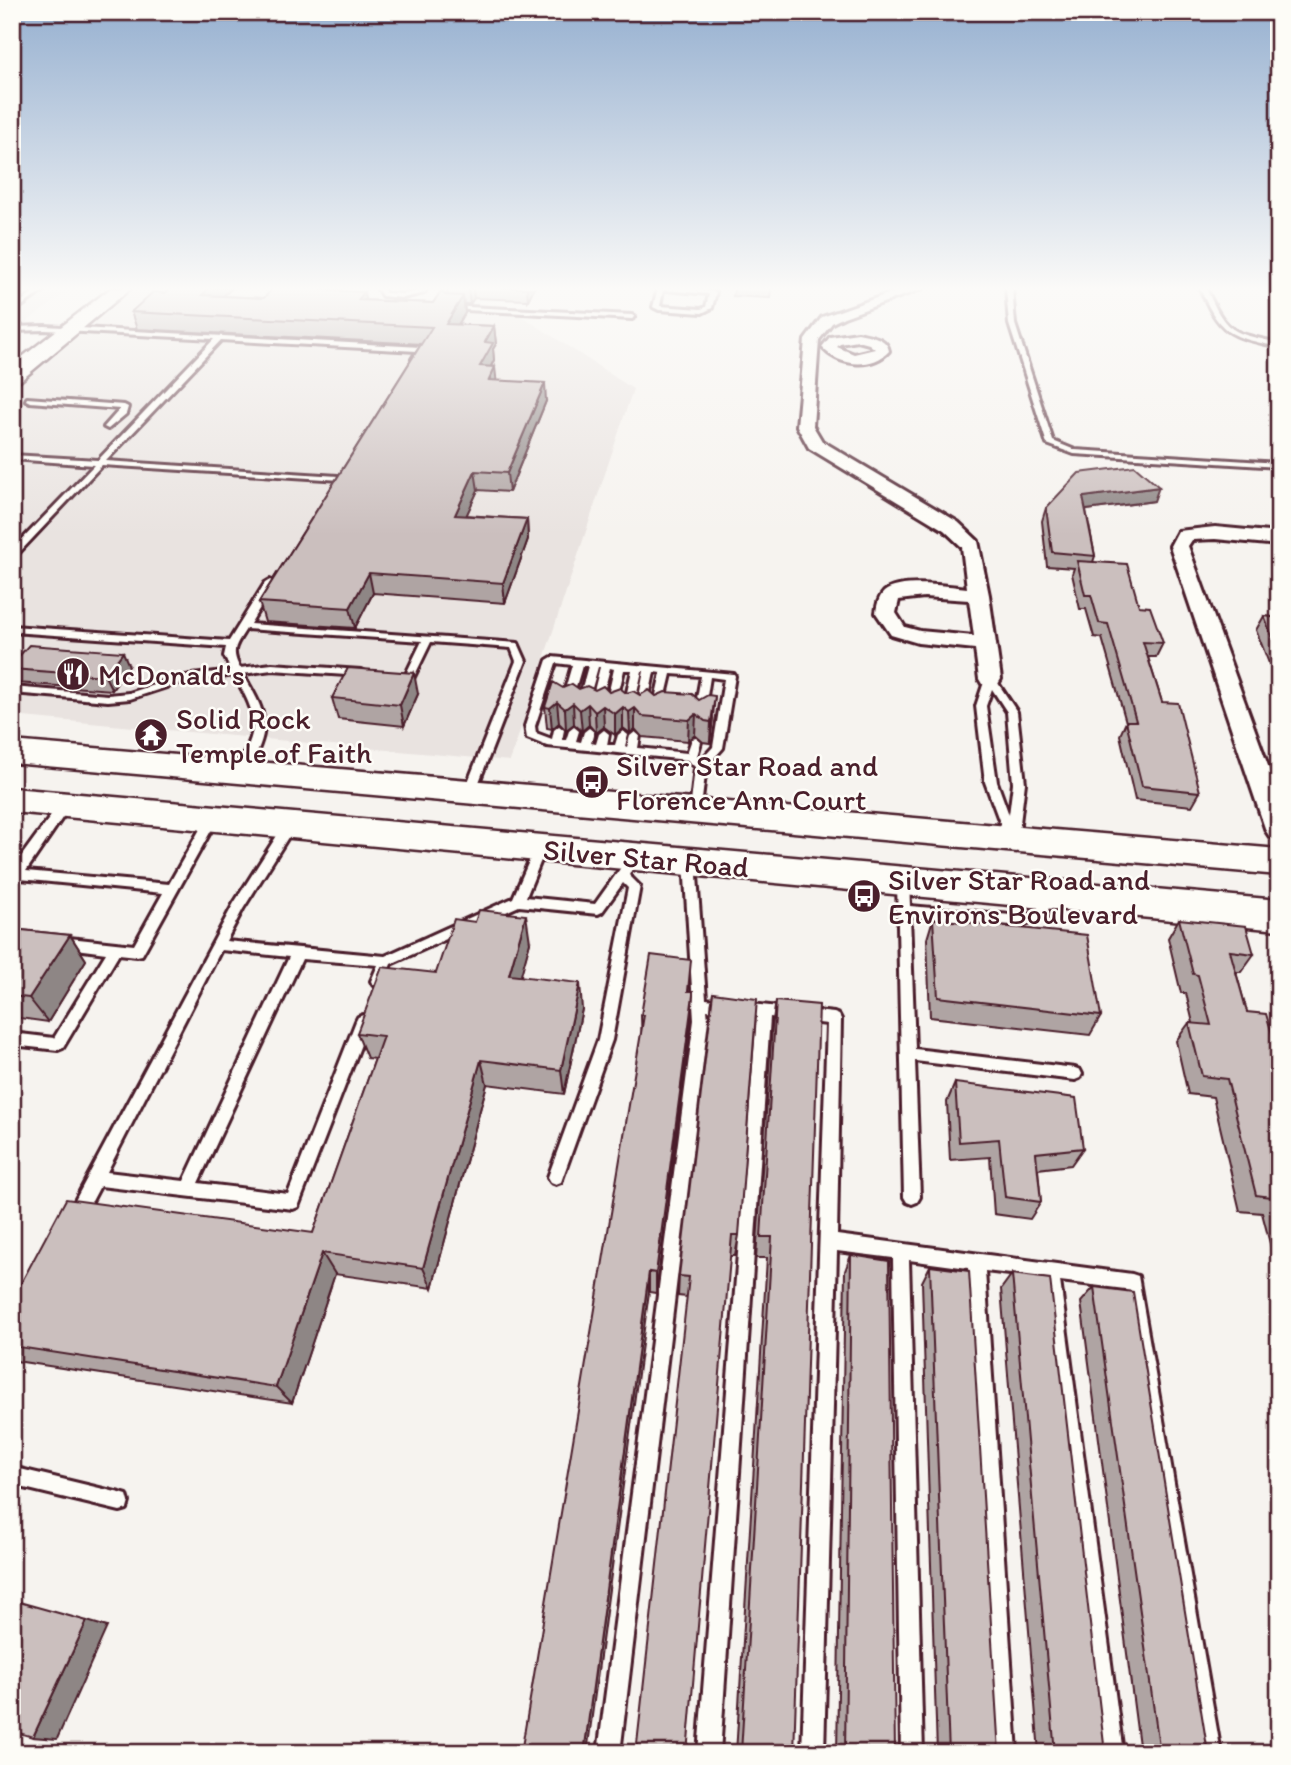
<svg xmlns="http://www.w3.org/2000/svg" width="1291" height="1765" font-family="Itim,sans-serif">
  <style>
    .built { fill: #e9e3e0 }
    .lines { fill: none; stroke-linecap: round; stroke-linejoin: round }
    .lane-casing { stroke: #4a1f2b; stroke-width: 6 }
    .street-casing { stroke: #4a1f2b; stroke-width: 6 }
    .secondary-casing { stroke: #4a1f2b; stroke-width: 5 }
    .lane { fill: #fdfcf7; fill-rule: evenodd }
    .street { fill: #fdfcf7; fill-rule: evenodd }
    .secondary { fill: #fdfcf7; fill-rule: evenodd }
    .wall { fill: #afa4a3; stroke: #4a1f2b; stroke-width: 2 }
    .shaded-wall { fill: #8e8685; stroke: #4a1f2b; stroke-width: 2 }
    .building { fill: #cbbfbe; stroke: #4a1f2b; stroke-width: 2 }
    .labels { text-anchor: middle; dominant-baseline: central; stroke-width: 5; stroke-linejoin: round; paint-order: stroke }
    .poi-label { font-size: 30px; fill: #4a1f2b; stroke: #fdfcf7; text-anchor: start }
    .street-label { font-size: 30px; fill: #4a1f2b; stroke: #fdfcf7 }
  </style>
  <rect width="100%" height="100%" fill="#f6f3ef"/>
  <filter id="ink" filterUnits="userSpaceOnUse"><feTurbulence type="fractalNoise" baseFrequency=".0143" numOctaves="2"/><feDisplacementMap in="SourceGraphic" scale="14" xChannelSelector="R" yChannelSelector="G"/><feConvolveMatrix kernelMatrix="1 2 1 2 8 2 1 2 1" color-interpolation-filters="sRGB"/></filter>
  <g filter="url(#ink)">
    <g class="built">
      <path d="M12,288H72L12,333Z"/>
      <path d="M135,289L505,305L633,389L510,761L12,716V390Z"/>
    </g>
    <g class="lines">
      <g class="lane-casing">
        <g id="lane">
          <path d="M40,288H47L12,313V308Z"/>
          <path d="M377,288H383L386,293L403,294L420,291L421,288H427L424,293L403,298L382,296Z"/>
          <path d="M658,288H684L716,292L712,308L702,313L659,310L653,307ZM663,290H666L709,294L706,307L701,309L660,306Z"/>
          <path d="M1006,288H1012L1015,324L1053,441L1075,450L1279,463V467L1074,454L1047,444L1009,324Z"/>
          <path d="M1200,288H1206C1227,334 1231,332 1279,343V347C1230,336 1221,336 1200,288Z"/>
          <path d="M449,306L632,315L635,317L632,319L447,309L446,308Z"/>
          <path d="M45,326L421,347L424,349L417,360L415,361L412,359L417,351L221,340L106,461L338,476H341V480L102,465L15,557L12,558V550L94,465L12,459V455L98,460L214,339L45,330L12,331V327Z"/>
          <path d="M27,398L124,405L128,407L126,414L108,429L104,427L120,409L30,402L26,400Z"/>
          <path d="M270,580L275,583L250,624L518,643L526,661L474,795H466L464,792L516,661L511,648L431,642L413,679L400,680L395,677L396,675L406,674L422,641L246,629C236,645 230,650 240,668L272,664L361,670L366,673L361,676L272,670L243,674C270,719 271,729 245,775L241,776L235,772C259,727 260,720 234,675L179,683L130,699L108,701L12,693V687L108,695L129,693L178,677L231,670L224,656L226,647L12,632V626L229,641L265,583Z"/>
          <path d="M552,657L734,674L735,676L723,748L706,767L700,815H692L690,812L695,767L688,760L547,746L527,738L525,726L547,660ZM556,663L572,665L562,700L567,703L572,700L582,666H588L578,702L583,705L588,702L598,667H600L591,703L592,705L596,706L601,703L610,668L614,669L606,704L611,707L616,704L624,670H632L624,706L629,709L634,706L642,671H644L637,707L642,710L647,707L654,672L661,673L653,708L658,711L663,708L671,674L701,676L694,715L699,718L704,715L710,677L724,679L713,747L701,760L697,756L701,742L696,738L692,739L687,753L638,748L640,736L635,732L630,736L627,747L625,746L628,735L623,731L618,735L615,745H607L609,734L604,730L599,734L596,744L591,743L594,732L589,728L584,732L581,742L576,741L579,731L574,727L569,731L566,740H562L564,730L559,726L554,730L552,739L536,733L535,726Z"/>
          <path d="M990,676L994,677L1017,712L1025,783L1018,839L1012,843L1006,839L985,782L976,706L985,679ZM992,689L1007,712L1013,783L1009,815L997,782L986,706Z"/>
          <path d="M65,801L71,805L26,871L169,884L208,815H216L218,818L142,955L137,956L119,954L63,1048L58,1050L12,1045V1033L54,1038L106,953L60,947L55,946L54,942L55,938L60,937L134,945L163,893L20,879L16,884L12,886V869L61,802Z"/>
          <path d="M289,822L295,826L243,909L226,941L385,956L513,898L536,845H544L546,848L526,897L595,904L622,866H630L632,869L629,875L640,886L612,1040L561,1182L556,1184L551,1182L548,1177L598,1040L628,888L623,883L602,912L598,914L519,906L391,964L383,985L378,986L373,985L371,981L378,965L302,959L198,1183L288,1194L356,1021L358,1017L363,1015L368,1017L370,1021L298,1207L293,1209L100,1186L82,1220L76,1223L70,1220L68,1215L70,1210L234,903L285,823ZM221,950L289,957L184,1181L107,1172Z"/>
          <path d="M690,858L696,862L706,999L834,1013L839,1015L841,1019L837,1235L1132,1274L1138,1276L1221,1753H1199L1125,1289L1060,1281L1123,1753H1101L1044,1278L985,1271L1017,1753H995L968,1268L909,1260L923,1753H901L893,1258L837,1251L824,1753H802L827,1024L770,1017L720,1753H698L757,1016L707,1010L708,1020L620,1753H598L694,1020L684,862Z"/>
          <path d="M903,876L909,881L910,906L1022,916L1037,912L1041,891H1049L1051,894L1047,918L1022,926L910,916L915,1049L1075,1068L1080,1070L1082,1074L1080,1078L1075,1080L915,1061L920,1197L917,1202L912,1204L907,1202L904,1197L897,881Z"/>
          <path d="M12,1467L120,1493L127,1495L129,1502L127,1509L120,1511L12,1485Z"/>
        </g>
      </g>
      <g class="street-casing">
        <g id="street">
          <path d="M905,288H924L844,317L832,323L819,340L813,426L822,441L958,522L978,541L989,595L1001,679L998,684H982L979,679L975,649L918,643L891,635L876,613C877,606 878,598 884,592C899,579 948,586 967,588L962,547L944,530L809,448L797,426L805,340L822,317ZM924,597L969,600L974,636L920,631L905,627L896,613L899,600Z"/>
          <path d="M858,333C870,336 887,337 889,351C872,370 837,366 822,347L830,337ZM858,341L869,344L875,349L854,354L837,347L840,344Z"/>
          <path d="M1215,527L1279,533V545L1215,539L1192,540L1188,546L1279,796V840L1270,837L1266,831L1170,546L1178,531Z"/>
        </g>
      </g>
      <g class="secondary-casing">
        <g id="secondary">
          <path d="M111,288H131L20,381L12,382V365Z"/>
          <path d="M12,741L1279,849V875L12,763Z"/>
          <path d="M12,788L1279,900V930L12,812Z"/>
        </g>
      </g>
      <use href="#lane" class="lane"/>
      <use href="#street" class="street"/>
      <use href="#secondary" class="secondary"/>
    </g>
    <g class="wall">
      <path d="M171,288H232L223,296L264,298L273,288H342L340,291L365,300L433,303L443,288H534L528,300L474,298L470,304H464L465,313L458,325L494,326L496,344L493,349L494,360L491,367L496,380L546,401L509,492L478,490L466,515L527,519L528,539L505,603L373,593L355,628L265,622L259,602L421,344L137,329L131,312L165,293Z"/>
      <path d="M734,288H771L770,298L733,296Z"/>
      <path d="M1154,501L1086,510L1095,556L1093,562L1139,606L1163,643L1156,657H1148L1162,702L1200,792L1192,806L1135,800L1120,735L1126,722L1102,638L1094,637L1086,609H1080L1072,574L1074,568L1047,566L1042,521L1046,508Z"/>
      <path d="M1264,616L1279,618V689L1256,630Z"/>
      <path d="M12,664L129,666L112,690L17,683L12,675Z"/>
      <path d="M563,688L656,696L713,717L710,743L703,742L695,735L688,741L642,737L635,729L630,733L623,728L615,735L604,727L596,733L589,725L582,731L574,724L566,730L559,723L552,729L547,728L545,707Z"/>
      <path d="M418,694L404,726L338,719L332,698Z"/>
      <path d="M933,919L1101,1016L1090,1035L930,1017L927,939Z"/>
      <path d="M1179,919L1254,954L1241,972H1236L1247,1012L1279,1056V1278L1262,1213L1240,1211L1213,1097L1188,1094L1176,1041L1189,1023H1193L1186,993H1181L1168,938Z"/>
      <path d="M12,929L70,935L86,960L48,1022L12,1017Z"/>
      <path d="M530,942L520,976L582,1009L564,1094L487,1084L432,1288L335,1274L292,1403L16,1361L12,1358V1300L313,1233L375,1059L367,1058L357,1033L436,973Z"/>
      <path d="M689,991L691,1020L656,1293L649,1292L641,1015Z"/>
      <path d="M713,993L739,1235L735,1256H730L687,1297L678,1296L679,1276Z"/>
      <path d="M776,1001L794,1753H736L767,1258H756L772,1026Z"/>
      <path d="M955,1083L1083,1148L1071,1165L1038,1169L1041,1202L1030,1219L994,1214L990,1157L950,1160L947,1102Z"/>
      <path d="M851,1255L895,1753H837L845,1271Z"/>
      <path d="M930,1266L999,1753H937L922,1282Z"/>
      <path d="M1012,1274L1105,1753H1039L1001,1289Z"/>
      <path d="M1094,1287L1208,1753H1140L1081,1302Z"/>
    </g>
    <g class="shaded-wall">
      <path d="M209,288H232L207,311L202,295Z"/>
      <path d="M324,288H342L326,307L322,290Z"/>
      <path d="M446,288H447L449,303L441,291Z"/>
      <path d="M468,288H473L474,298L470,304Z"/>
      <path d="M527,288H534L528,300Z"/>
      <path d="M364,292L367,309L358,300Z"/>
      <path d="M463,296L465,313L448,341L446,324Z"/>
      <path d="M494,326L496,344L493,349L494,360L482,384L480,366L485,342Z"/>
      <path d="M495,367L497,385L489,380Z"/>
      <path d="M545,383L546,401L509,492L507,473Z"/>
      <path d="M475,471L478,490L458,534L455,515Z"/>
      <path d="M1159,487L1154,501L1079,511L1083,497Z"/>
      <path d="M527,519L528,539L505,603L503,583Z"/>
      <path d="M369,573L373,593L355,628L350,608Z"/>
      <path d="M123,652L129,666L112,690L105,676Z"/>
      <path d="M414,673L418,694L404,726L400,705Z"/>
      <path d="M715,696L713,717L710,743L711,722Z"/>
      <path d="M557,702L559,723L552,729L550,708Z"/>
      <path d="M573,703L574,724L566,730L565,709Z"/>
      <path d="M588,704L589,725L582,731L580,710Z"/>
      <path d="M603,706L604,727L596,733L595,712Z"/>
      <path d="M623,707V728L615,735V714Z"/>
      <path d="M635,708V729L630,733L629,712Z"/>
      <path d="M696,714L695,735L688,741L689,720Z"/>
      <path d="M526,915L530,942L514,1001L509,975Z"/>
      <path d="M70,935L86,960L48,1022L29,998Z"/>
      <path d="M580,983L582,1009L564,1094L561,1070Z"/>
      <path d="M693,995L691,1020L656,1293V1273Z"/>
      <path d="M481,1060L487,1084L432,1288L423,1268Z"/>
      <path d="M322,1253L335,1274L292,1403L276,1387Z"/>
      <path d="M649,1272V1292L587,1753H584Z"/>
      <path d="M87,1621L107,1627L57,1739L33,1737Z"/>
    </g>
    <g class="building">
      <path d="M171,288H209L202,295L264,298L273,288H324L322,290L364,292L358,300L433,303L443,288H446L441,291L445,295L463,296L446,324L494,326L485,342L493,343L480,366L495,367L489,380L545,383L507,473L475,471L455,515L527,519L503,583L369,573L350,608L259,602L432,327L131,312L153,292L165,293Z"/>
      <path d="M1135,466L1159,487L1083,497L1095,556L1052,552L1046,508L1079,473Z"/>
      <path d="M1077,561L1127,564L1139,606L1150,607L1163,643L1143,642L1162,702L1178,703L1200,792L1142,786L1126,721H1136L1108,624L1099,623L1091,595H1085Z"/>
      <path d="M1264,616L1279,618V654Z"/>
      <path d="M29,645L123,652L105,676L12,669V664Z"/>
      <path d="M348,668L414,673L400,705L332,698Z"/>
      <path d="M553,682L563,688L572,684L579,689L587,686L595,690L603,686L609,692L620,688L626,693L633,691L640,695L649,690L656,696L665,692L692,694L699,700L708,695L715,696L711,722L705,721L696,714L689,720L642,716L635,708L629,712L623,707L615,714L603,706L595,712L588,704L580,710L573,703L565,709L557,702L550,708L545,707Z"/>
      <path d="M479,910L526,915L509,975L580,983L561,1070L481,1060L423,1268L322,1253L276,1387L12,1346V1300L66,1199L313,1233L383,1036L357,1033L382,967L436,973L454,919L475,922Z"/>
      <path d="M933,919L1087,935L1101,1016L938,997Z"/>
      <path d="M1179,919L1246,926L1254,954L1230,951L1247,1012L1266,1014L1279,1056V1198L1256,1195L1227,1079L1202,1076L1189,1023L1211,1025L1198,975L1193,974Z"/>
      <path d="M12,929L70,935L29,998L12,996Z"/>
      <path d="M651,955L691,960L688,991H693V995L656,1273L649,1272L584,1753H521L644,1015H641Z"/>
      <path d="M713,993L757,999L739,1235H732L687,1753H636L689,1277L679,1276Z"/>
      <path d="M776,1001L819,1005L794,1753H741L772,1237H761Z"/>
      <path d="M955,1083L1076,1098L1083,1148L1036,1153L1041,1202L1005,1197L999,1139L959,1142Z"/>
      <path d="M851,1255L889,1261L895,1753H845Z"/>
      <path d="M930,1266L969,1271L999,1753H949Z"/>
      <path d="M1012,1274L1050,1279L1105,1753H1055Z"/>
      <path d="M1094,1287L1133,1292L1208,1753H1160Z"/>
      <path d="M12,1600L87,1621L33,1737L12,1731Z"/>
    </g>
  </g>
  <linearGradient id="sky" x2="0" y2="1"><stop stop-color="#96b0d0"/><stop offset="0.54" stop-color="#fbfaf8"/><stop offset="1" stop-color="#fbfaf8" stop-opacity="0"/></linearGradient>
  <rect width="1291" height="535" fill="url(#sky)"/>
  <defs>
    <g id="restaurant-disc" transform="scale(1.75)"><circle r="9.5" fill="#4a1f2b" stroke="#fdfcf7"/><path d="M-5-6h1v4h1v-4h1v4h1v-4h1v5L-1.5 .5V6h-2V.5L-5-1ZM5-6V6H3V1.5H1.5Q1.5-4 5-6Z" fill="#fff"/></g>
    <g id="temple-disc" transform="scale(1.75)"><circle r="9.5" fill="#4a1f2b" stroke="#fdfcf7"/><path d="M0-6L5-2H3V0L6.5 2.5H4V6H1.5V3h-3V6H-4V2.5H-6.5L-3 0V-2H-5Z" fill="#fff"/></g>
    <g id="bus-disc" transform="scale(1.75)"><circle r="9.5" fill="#4a1f2b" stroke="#fdfcf7"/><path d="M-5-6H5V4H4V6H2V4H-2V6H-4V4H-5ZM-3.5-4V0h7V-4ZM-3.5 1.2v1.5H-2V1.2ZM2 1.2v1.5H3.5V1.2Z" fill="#fff"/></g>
  </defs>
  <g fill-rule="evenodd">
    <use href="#restaurant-disc" x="73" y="674"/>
    <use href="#temple-disc" x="151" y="735"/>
    <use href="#bus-disc" x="592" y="782"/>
    <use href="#bus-disc" x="864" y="896"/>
  </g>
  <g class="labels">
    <g class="poi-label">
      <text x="98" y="674">McDonald's</text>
      <text x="176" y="718">Solid Rock<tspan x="176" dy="34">Temple of Faith</tspan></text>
      <text x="616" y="765">Silver Star Road and<tspan x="616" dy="34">Florence Ann Court</tspan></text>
      <text x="888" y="879">Silver Star Road and<tspan x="888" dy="34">Environs Boulevard</tspan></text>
    </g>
    <g class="street-label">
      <text transform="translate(646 858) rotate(5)">Silver Star Road</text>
    </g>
  </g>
  <rect width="1291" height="1765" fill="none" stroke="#fdfcf7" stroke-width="42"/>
  <rect x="21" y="21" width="1249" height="1723" fill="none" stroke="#4a1f2b" stroke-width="2.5" filter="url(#ink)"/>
</svg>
